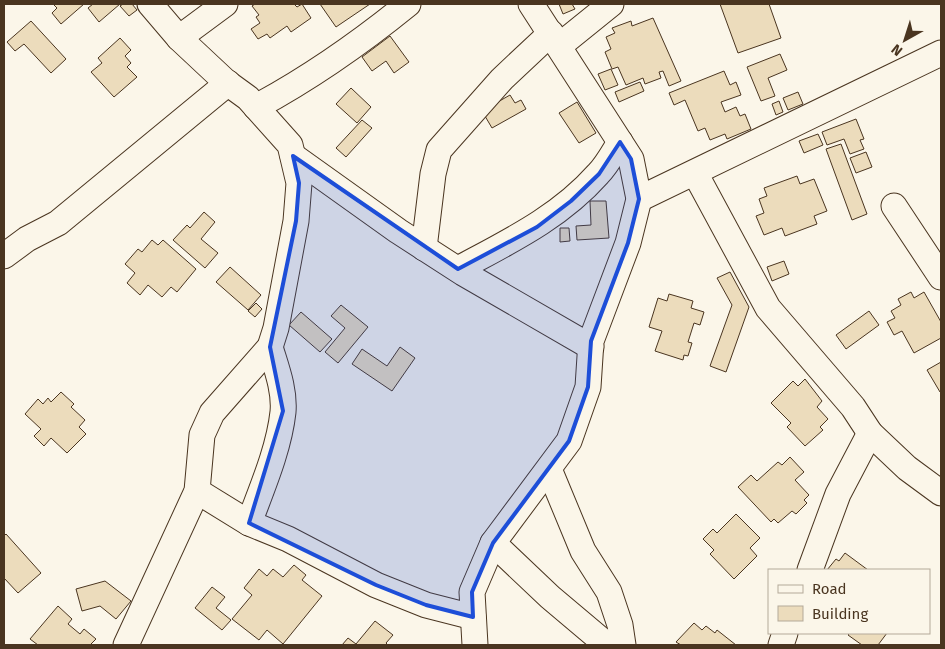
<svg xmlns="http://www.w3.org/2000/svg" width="945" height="649" font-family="'Fira Sans',sans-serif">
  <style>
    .building { fill: #ecdcbc; stroke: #4a3520 }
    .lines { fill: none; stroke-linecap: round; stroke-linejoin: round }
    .minor-casing { stroke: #4a3520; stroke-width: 27 }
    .minor { stroke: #fbf6e9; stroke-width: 25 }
    .marked { fill: #1d4ed8; fill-opacity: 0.2; stroke: #1d4ed8; stroke-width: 4; stroke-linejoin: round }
  </style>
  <rect width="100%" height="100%" fill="#fbf6e9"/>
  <g class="building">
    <path d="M53,4H84L61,24L52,13L57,8Z"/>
    <path d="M93,4H120L99,22L88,8Z"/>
    <path d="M123,4H132L137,10L129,16L120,6Z"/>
    <path d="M255,4H294L297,7L302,4L311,18L291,32L287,26L270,38L267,34L258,39L251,29L260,23L256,17L259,15L252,6Z"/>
    <path d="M320,4H370L336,27Z"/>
    <path d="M559,4H572L575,9L563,14Z"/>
    <path d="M720,4H769L781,38L738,53Z"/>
    <path d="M653,18L681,81L669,86L663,71L659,72L661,78L645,84L643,78L626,85L618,67L612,69L605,52L611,49L606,37L615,33L612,28L631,21L632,26Z"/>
    <path d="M31,21L66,59L51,73L24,44L15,51L7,42Z"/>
    <path d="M390,36L409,62L394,73L386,61L372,71L362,57Z"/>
    <path d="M120,38L131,50L125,56L131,63L127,67L137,77L114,97L91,72L102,63L98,58Z"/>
    <path d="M780,54L787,70L768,78L775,96L761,101L747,67Z"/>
    <path d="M611,69L618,85L605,90L598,74Z"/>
    <path d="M724,71L730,85L736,82L741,95L721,102L725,112L736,107L740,116L745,114L751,129L727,139L725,134L710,140L705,128L698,131L685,100L674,105L669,93Z"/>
    <path d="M640,82L644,91L619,102L615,92Z"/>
    <path d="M351,88L371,107L357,123L336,104Z"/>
    <path d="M798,92L803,104L788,110L783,98Z"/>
    <path d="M510,95L515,103L521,100L526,109L492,128L482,111Z"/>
    <path d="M779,101L783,112L776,115L772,104Z"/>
    <path d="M577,102L596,133L579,143L559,113Z"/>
    <path d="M856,119L864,139L860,140L864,149L850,154L844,139L827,145L822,132Z"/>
    <path d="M362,120L372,128L346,157L336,148Z"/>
    <path d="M818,134L823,145L804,153L799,141Z"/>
    <path d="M841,144L867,214L852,220L826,149Z"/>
    <path d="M866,152L872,167L856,173L850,158Z"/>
    <path d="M797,176L800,184L814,179L827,211L814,216L817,224L785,236L782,228L764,235L756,216L764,213L759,199L767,196L764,188Z"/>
    <path d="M590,201H606L609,238L577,240L576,226L591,225Z"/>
    <path d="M204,212L215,222L201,239L218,253L205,268L173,240L187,225L190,228Z"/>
    <path d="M560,228H569L570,241L560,242Z"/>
    <path d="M152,240L158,245L163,240L196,269L177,292L171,287L162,297L148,285L140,295L127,283L135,273L125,264L138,249L142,252Z"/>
    <path d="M784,261L789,274L772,281L767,267Z"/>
    <path d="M230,267L261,295L248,310L216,282Z"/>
    <path d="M730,272L749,307L726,372L710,366L732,305L717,278Z"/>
    <path d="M911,292L914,298L924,292L941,322V338L914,353L902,331L894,335L887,322L895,318L891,311L901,305L898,299Z"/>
    <path d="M669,294L693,301L691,308L704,312L700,325L694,323L688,342L692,343L688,356L684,355L683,360L655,351L662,331L649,327L658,298L667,301Z"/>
    <path d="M256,303L262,309L255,317L248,311Z"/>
    <path d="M341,305L368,327L338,363L325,352L345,328L331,316Z"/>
    <path d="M869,311L879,325L846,349L836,335Z"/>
    <path d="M301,312L332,339L320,352L289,325Z"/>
    <path d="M400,347L415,358L392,391L352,364L362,349L387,366Z"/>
    <path d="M941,362V391L940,392L927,370Z"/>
    <path d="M805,379L822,401L817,407L828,419L820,427L823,430L805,446L787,427L791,423L771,403L793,381L798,386Z"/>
    <path d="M61,392L74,404L71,407L85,420L79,427L86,434L67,453L51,438L44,446L34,436L41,429L25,414L38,399L43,404L48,398L51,402Z"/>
    <path d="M790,457L804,472L795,480L809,495L804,500L807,503L796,514L792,511L778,523L774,519L771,522L738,487L751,475L757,481L778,462L782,465Z"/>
    <path d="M736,514L760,538L750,548L757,556L734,579L710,554L714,550L703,539L713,529L717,533Z"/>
    <path d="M6,534L41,573L18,593L4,578V536Z"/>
    <path d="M845,553L868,570H827L836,559L839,561Z"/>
    <path d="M294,565L306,575L302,580L322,596L283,644L267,630L259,640L232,619L252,595L244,588L259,569L267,576L273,569L283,577Z"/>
    <path d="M105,581L131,601L116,619L100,606L82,611L76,589Z"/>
    <path d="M212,587L225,597L216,608L231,620L222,630L195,608Z"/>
    <path d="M58,606L72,619L68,624L80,634L84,629L96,639L90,645H38L30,639Z"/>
    <path d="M375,621L393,635L386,643L388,645H342L348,638L356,644Z"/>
    <path d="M694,623L702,630L706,626L715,633L717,630L736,645H681L676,642Z"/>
    <path d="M850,633H887L878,645H862L848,635Z"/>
  </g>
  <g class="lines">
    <g class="minor-casing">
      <g id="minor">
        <path d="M179,38L225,4"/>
        <path d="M559,46L611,4"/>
        <path d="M256,107C310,78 360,43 408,4"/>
        <path d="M293,156L398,231L463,273L591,347"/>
        <path d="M695,173L768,308L853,407L870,433L907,468L941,493"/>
        <path d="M639,199L941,53"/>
        <path d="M894,206L941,277"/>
        <path d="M424,248L433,174L439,150L502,79L551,33"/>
        <path d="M4,256L27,239L58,223L228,83"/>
        <path d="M458,269C508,242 559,218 598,174C607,165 613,153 620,142"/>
        <path d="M549,469L583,551L609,592L620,625L623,645"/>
        <path d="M197,491L249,523L288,539L376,585L426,605L473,617"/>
        <path d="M249,523C262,488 279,449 283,412C285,390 276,367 270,347"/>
        <path d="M493,543L550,597L607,645"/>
        <path d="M810,570L838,494L870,433"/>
        <path d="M126,645L197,491L202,435L212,413L270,347L276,328L296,221L299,183L290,145L248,98L226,82L179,38L150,4"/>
        <path d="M475,645L472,592L493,543L569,441L588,387L591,341L628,243L639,199L631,159L531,4"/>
        <path d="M781,645L785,633"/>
      </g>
    </g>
    <use href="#minor" class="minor"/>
  </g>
  <path class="marked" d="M620,142L631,159L639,199L628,243L591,341L588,387L569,441L493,543L472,592L473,617L426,605L376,585L249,523L283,411L270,347L296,221L299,183L293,156L458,269L537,227L571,201L599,174Z"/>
  <rect width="945" height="649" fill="none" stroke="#4a3520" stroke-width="10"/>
  <rect x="768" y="569" width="162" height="65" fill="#fbf6e9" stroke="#b4a999"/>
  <rect x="778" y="585" width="25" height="8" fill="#fbf6e9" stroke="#b4a999"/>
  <text x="812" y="594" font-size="15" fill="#4a3520">Road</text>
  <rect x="778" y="606" width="25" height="15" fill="#ecdcbc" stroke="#b4a999"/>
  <text x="812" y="619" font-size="15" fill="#4a3520">Building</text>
  <g transform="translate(905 40) rotate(219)" stroke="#fbf6e9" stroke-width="4" paint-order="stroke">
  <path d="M0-4L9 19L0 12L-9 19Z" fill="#4a3520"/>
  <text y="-8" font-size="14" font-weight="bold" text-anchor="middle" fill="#4a3520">N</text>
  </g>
</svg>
